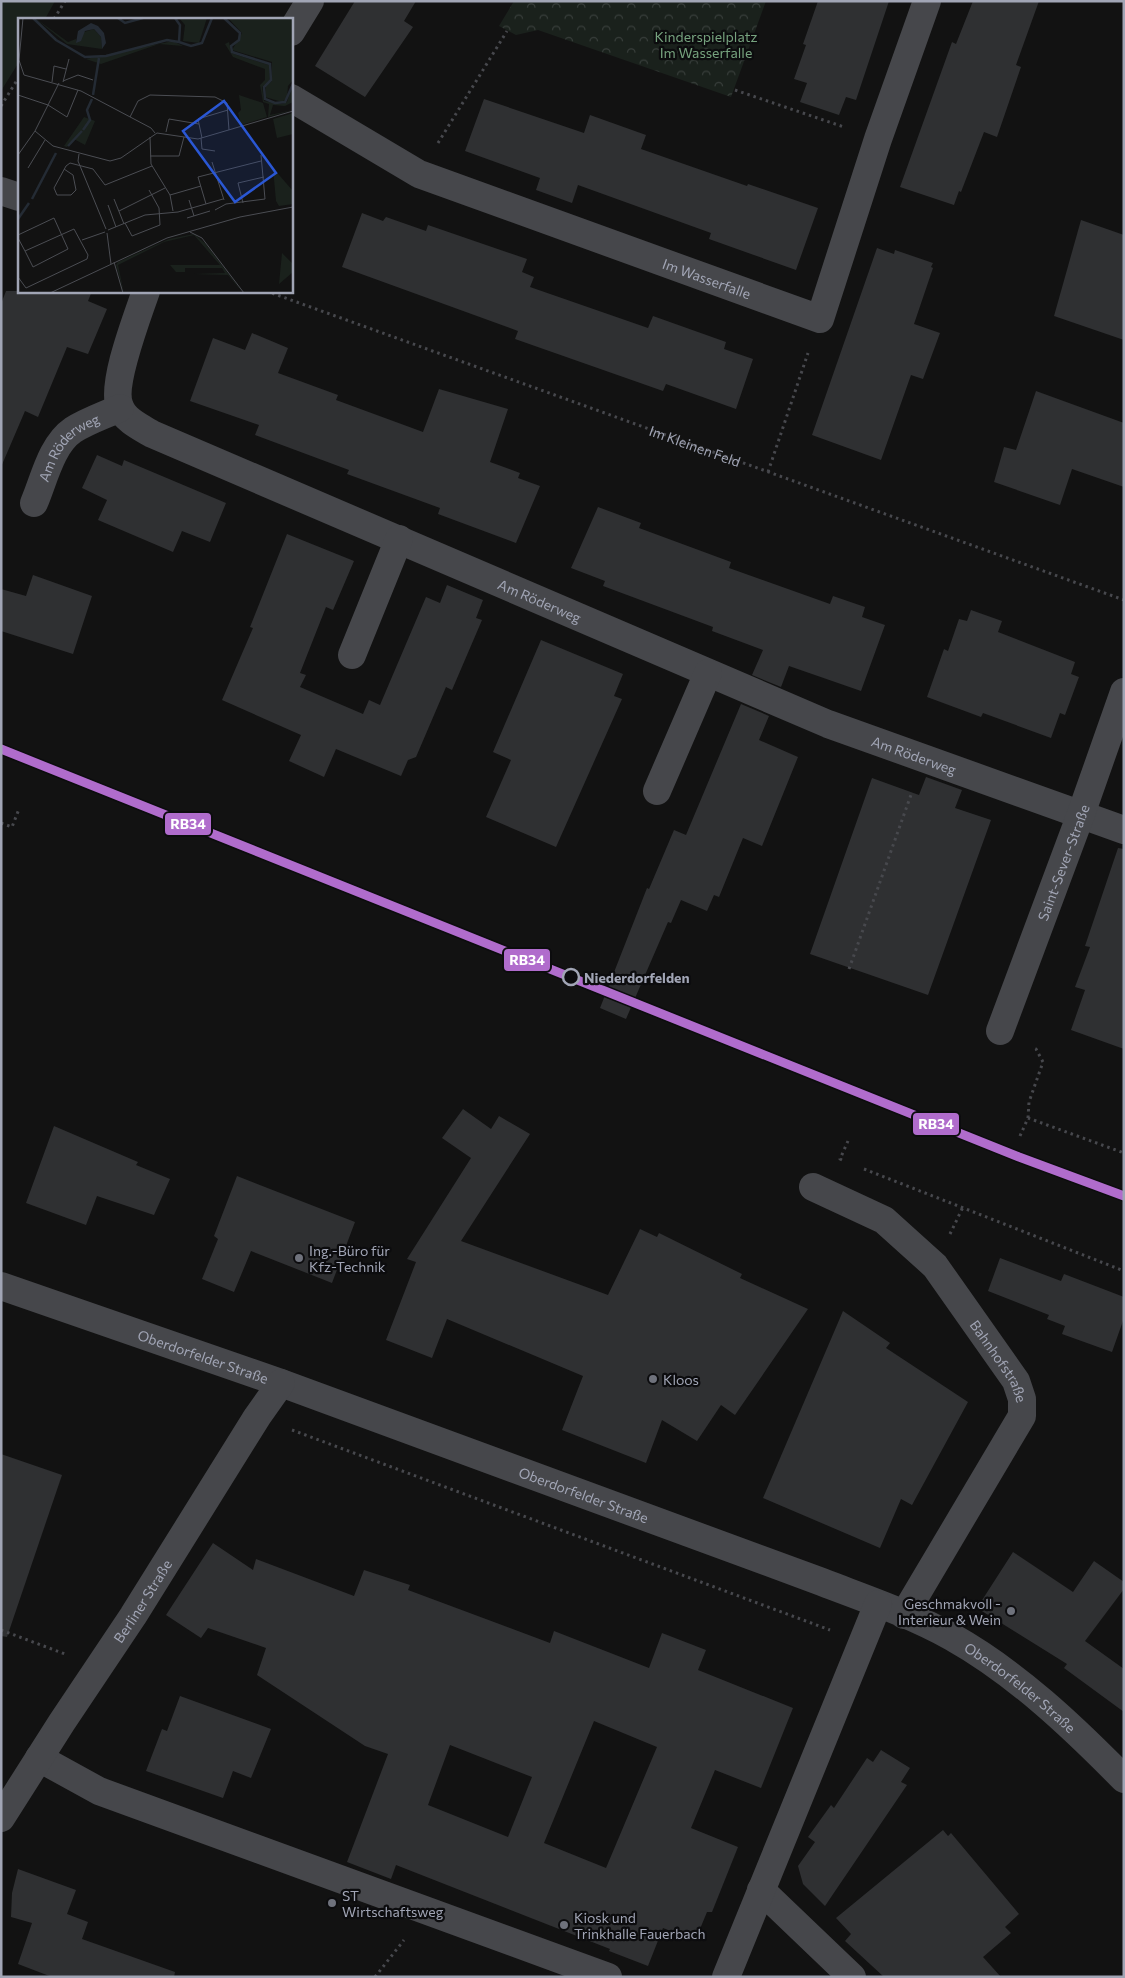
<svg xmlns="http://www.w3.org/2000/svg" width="1125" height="1978" font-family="Commissioner,sans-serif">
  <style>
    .park { fill: url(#park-crowns) }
    .garden { fill: #1a211c }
    .building { fill: #2f3032; fill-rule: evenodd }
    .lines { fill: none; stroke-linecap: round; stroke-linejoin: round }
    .path { stroke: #47484d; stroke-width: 3; stroke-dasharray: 2.5 4; stroke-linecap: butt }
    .minor { stroke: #46474b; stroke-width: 28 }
    .rail-1-casing { stroke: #0c0c0e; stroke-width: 12 }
    .rail-1 { stroke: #b06ccc; stroke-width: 9 }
    .stop-dot { fill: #0c0c0e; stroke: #a1a5b5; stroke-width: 2.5 }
    .poi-dot { fill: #6f727c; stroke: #0c0c0e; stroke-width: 2 }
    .labels { text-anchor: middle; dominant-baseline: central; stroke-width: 4.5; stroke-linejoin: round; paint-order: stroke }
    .park-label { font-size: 14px; fill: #76a27e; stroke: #0c0c0e }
    .street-label { font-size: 14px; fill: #a1a5b5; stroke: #0c0c0e }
    .stop-label { font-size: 14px; font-weight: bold; fill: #a1a5b5; stroke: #0c0c0e; text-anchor: start }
    .poi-label { font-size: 14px; fill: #a1a5b5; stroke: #0c0c0e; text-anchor: start }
    .inset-river { fill: none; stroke: #242b34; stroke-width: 2.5 }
    .inset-road { fill: none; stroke: #4b4d53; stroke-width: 1 }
    .view { fill: #2a57d4; fill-opacity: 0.15; stroke: #2a57d4; stroke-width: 2.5 }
    .inset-edge { fill: none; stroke: #a1a5b5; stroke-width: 2.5 }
    .line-badge { stroke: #0c0c0e; stroke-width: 2 }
    .badge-label { font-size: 14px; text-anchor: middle; font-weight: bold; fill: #fff }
  </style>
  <defs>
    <pattern id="park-crowns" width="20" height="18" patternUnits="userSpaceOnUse" patternTransform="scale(1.25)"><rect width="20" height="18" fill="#1a211c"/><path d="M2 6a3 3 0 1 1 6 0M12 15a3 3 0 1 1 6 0" fill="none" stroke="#383e3b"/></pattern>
  </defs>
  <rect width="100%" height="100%" fill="#121212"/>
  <path class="park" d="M514,1H766L731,97L538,30L516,35L499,26Z"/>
  <path class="garden" d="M1,1H55L45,19H19V62L1,91Z"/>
  <g class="building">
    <path d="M355,1H416L404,21L413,27L365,97L315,66Z"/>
    <path d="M818,1H889L856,100L846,97L839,115L800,102L807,83L794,79L806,45L803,44Z"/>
    <path d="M973,1H1039L1016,65L1021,67L997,137L984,132L961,192L959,191L954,205L900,187L952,42L956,44Z"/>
    <path d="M484,99L584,133L590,115L646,135L641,149L747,186L748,184L818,208L796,270L709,239L711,233L578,185L572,203L536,190L540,178L465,151Z"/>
    <path d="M362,213L383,221L386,217L426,231L428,225L527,259L522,272L534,277L530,287L648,328L653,316L726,342L724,349L753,359L736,409L666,384L663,391L515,339L518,331L342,267Z"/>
    <path d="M1081,220L1124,235V340L1054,316Z"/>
    <path d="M877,248L894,254L895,250L933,263L931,267L933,268L914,324L940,333L923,379L911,375L881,460L812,435Z"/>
    <path d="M6,291H92L88,301L107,309L88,354L67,347L38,417L25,411L1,467V304Z"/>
    <path d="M252,333L288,348L278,373L338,395L336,400L423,432L439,389L508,409L490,462L520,473L518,478L540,486L516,543L438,514L440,508L347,474L349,470L255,435L259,425L190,401L213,338L245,350Z"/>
    <path d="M1036,391L1124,423V487L1072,469L1060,505L994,482L1004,447L1016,450Z"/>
    <path d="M97,455L122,466L124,460L226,503L210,542L182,531L173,552L98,520L107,500L82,488Z"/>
    <path d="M598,507L641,523L639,528L731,562L729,568L830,604L833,596L865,607L862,617L885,625L861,691L789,666L781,687L752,675L763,650L712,631L713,627L603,586L605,581L571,568Z"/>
    <path d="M287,534L354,561L333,610L326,607L300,673L306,675L300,687L363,714L369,700L380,705L426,597L440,603L447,585L483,600L476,618L482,620L452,690L446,687L416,757L408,760L401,776L336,749L324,777L289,761L301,735L222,700L253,628L250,627Z"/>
    <path d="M33,575L92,596L73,654L1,631V589L26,596Z"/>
    <path d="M971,610L1002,621L998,632L1075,662L1071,674L1079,677L1065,715L1060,713L1051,738L983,713L981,717L927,697L944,649L948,651L959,619L967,621Z"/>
    <path d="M541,640L623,674L614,696L622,699L556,847L486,817L511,760L493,752Z"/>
    <path d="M741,704L769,716L759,740L798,757L762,846L743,838L719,897L714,895L707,911L681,900L671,923L668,922L626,1019L600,1008L647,888L649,889L674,830L686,835Z"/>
    <path d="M926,777L962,790L955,808L991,820L928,995L810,954L872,778L919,795Z"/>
    <path d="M1118,848L1124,849V1049L1071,1030L1085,990L1075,987L1090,947L1085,946Z"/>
    <path d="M463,1109L491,1129L499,1116L530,1134L461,1241L608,1295L640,1229L657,1237L659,1233L742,1274L740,1278L808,1309L735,1415L721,1405L697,1441L662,1420L646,1463L562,1430L583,1376L447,1319L432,1358L386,1340L416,1262L407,1259L471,1158L442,1138Z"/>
    <path d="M54,1126L138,1162L136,1165L170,1179L154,1215L97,1196L86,1225L26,1203Z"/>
    <path d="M237,1176L355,1222L332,1283L251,1251L234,1292L202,1279L218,1239L214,1236Z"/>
    <path d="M1000,1258L1061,1281L1064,1274L1124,1297V1318L1112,1352L1062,1334L1065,1326L1047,1319L1049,1315L988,1291Z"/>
    <path d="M843,1311L890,1343L886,1348L968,1402L912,1505L901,1499L880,1548L763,1498Z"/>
    <path d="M1,1454L62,1475L7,1637L1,1636Z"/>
    <path d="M213,1543L253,1570L256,1559L354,1596L364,1570L410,1585L408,1590L550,1643L554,1631L649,1668L662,1633L706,1650L698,1670L793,1708L761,1788L715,1770L691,1828L738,1847L712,1912H707L695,1941L663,1928L648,1966L609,1951L610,1949L396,1865L391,1879L347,1862L388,1754L365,1746L257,1675L266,1648L208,1628L201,1638L166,1615ZM594,1721L657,1747L606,1868L544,1843ZM450,1745L532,1777L508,1837L428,1805Z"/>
    <path d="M1013,1552L1073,1592L1094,1561L1124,1582V1589L1085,1641L1124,1669V1712L1064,1668L1067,1664L977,1608Z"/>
    <path d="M180,1696L271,1729L251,1778L233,1771L223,1798L146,1771L162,1729L167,1731Z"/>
    <path d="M881,1750L910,1768L901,1782L907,1785L825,1906L803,1884L798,1866L815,1842L808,1837L831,1805L834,1808L867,1758L873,1762Z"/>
    <path d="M943,1830L948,1836L951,1833L1019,1914L1005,1927L1011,1933L983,1957L1001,1977H884L845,1941L851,1934L836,1918Z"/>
    <path d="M18,1869L76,1890L67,1914L88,1922L82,1939L175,1972L174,1977H52L18,1964L32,1923L11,1917L12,1893Z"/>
  </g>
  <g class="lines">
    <g class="path">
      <path d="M54,19L65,1"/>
      <path d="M735,90L844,127"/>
      <path d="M1,106L19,77"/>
      <path d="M438,143L507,31"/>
      <path id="s1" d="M266,291L1124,600"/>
      <path d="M768,472L808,353"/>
      <path d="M1,823L12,827L19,809"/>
      <path d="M849,969L912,792"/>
      <path d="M1028,1118L1029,1102L1043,1062L1036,1049L1032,1047"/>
      <path d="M1020,1136L1028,1118L1124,1153"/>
      <path d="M842,1160L840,1159L848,1141"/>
      <path d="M864,1169L1124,1271"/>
      <path d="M950,1234L963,1207"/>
      <path d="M292,1430L830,1630"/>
      <path d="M1,1630L65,1654"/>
      <path d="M375,1977L404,1940"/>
    </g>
    <g class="minor">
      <path d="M291,32L310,1"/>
      <path id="s2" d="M291,98L419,174L820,319L878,139L927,1"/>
      <path d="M1,191L19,197"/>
      <path id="s3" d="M146,291C138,315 110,386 120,407C125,420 140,427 152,434L828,724L1124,830"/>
      <path id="s4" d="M34,503C44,480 51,445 73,430C87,421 105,415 120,408"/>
      <path d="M352,655L399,539"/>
      <path d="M657,791L708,673"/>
      <path id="s5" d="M1000,1031L1081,814L1124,692"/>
      <path id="s6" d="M813,1187L884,1220L935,1266L1016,1381L1022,1399V1416L904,1615"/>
      <path id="s7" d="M1,1286L281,1383L822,1582C866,1599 911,1614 952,1637C1016,1673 1072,1726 1124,1779"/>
      <path d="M39,1758L99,1791L608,1977"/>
      <path id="s8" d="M1,1818L62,1722L133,1616L257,1417L281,1383"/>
      <path d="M761,1890L852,1977"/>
      <path d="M726,1977L878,1604"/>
    </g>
    <g class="rail-1-casing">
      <path id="rail-1" d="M1,749L1019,1157L1124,1196"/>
    </g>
    <use href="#rail-1" class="rail-1"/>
  </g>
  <circle class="stop-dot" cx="571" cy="977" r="8"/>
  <g class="poi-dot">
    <circle cx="299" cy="1258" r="5"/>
    <circle cx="653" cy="1379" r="5"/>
    <circle cx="1011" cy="1611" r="5"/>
    <circle cx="332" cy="1903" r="5"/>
    <circle cx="564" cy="1925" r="5"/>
  </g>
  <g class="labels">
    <g class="park-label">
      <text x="706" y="36">Kinderspielplatz<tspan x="706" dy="16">Im Wasserfalle</tspan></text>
    </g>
    <g class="street-label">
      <text stroke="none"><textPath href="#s2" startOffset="455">Im Wasserfalle</textPath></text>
      <text stroke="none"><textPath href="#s1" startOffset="456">Im Kleinen Feld</textPath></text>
      <text stroke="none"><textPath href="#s4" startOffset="68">Am Röderweg</textPath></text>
      <text stroke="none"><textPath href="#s3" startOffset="585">Am Röderweg</textPath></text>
      <text stroke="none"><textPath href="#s3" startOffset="990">Am Röderweg</textPath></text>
      <text stroke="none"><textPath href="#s5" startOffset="180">Saint-Sever-Straße</textPath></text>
      <text stroke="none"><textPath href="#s7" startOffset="214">Oberdorfelder Straße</textPath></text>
      <text stroke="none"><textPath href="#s6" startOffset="262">Bahnhofstraße</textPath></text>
      <text stroke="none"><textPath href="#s7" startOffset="619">Oberdorfelder Straße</textPath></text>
      <text stroke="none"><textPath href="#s8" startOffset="259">Berliner Straße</textPath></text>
      <text stroke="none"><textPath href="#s7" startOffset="1099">Oberdorfelder Straße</textPath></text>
    </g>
    <g class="stop-label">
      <text x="584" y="977">Niederdorfelden</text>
    </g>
    <g class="poi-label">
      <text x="309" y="1250">Ing.-Büro für<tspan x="309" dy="16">Kfz-Technik</tspan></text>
      <text x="663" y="1379">Kloos</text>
      <text x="1001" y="1603" text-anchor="end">Geschmakvoll -<tspan x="1001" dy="16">Interieur &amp; Wein</tspan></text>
      <text x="342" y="1895">ST<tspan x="342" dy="16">Wirtschaftsweg</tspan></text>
      <text x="574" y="1917">Kiosk und<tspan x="574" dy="16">Trinkhalle Fauerbach</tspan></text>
    </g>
  </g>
  <g transform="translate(18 18)">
    <rect width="275" height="275" fill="#121212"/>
    <path d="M17,0L50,24L58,21V24L66,14L76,11L83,19L84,31L49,26ZM161,0H189L181,25L165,23L167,7ZM210,0H275V62L270,68L269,80L264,84L247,79L248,68L254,63V44L214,32L224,15ZM155,23L165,28L141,26L83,46L68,41ZM211,24L213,35L251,47L252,62L244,69L246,83L264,86L269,84L275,66V84L267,88L255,87L252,97L275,92L250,99L251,86L245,84L242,67L247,62V51L215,39L207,26ZM176,216L187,225L225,275L210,257L176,256L207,255L204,250H167V254H158L152,247H202L176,217L146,224L100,247L106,275L98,247L100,244L151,221Z" fill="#1a211c"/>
    <path d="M221,77L245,85L249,99L223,107L220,95L223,92ZM275,95V116L259,120L255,101ZM66,99L77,103L67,127L56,121L49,129L46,128ZM255,150L275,173V186L261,188L258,183ZM264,235L275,246V254L261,266Z" fill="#1a211c"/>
    <path d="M73,5L80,8L86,15L88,25L84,31L83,19L76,11L67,13L63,23L58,25L60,13Z" fill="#242b34"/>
    <path class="inset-river" d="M15,0L38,22L67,39L88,38L149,22L161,24M100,0L107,5L125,0M157,0L162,7L161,24L173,28L184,25L194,0M206,0L222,15L221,22L213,28L214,34L252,46L253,62L246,69L247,81L257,85L267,84L275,66M75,77L81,40M65,112L72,102L69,92L74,81M50,128L64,113M14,181L38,135M0,201L11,185"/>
    <path class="inset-road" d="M5,0L1,42L6,57L63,73L133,110L137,115M45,63L60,57L75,62M34,64L36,48L48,51M45,64L51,41M0,77L30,87L49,99L60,72M112,99L120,83L132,77L197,79L209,85L211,112M17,113L35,128L92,143L103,140L139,115L180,121L275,93M148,114L151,101L181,106M132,119L133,146L152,177L155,193M183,120L184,131L197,133M184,120L180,101L210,92M61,136L60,143L88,211M0,137L17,113L41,65M132,138H161L166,119M194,144L206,182M10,150L27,122M46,151L55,157L58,172L53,177H39L36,170L48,148L52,145L75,151L87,167L134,148M152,177L183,168M96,181L106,206M171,182L176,198M225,185L220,165L246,159M188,186L180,159L243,143M90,187L98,209M197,192L208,186L247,181L243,137M101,193L147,170M169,200L192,193M107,205L114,218L142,207L141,190L131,172M90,212L127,197L160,194L205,181M172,214L184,220L226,275M89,215L93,246M0,217L36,200L50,231L15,249L7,233M0,220L7,233L56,211L70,237L69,241L8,270L0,259M64,222L87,214M96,244L105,275M32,275L149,220L222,199L275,189"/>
    <path class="view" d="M206,83L258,155L217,184L165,113Z"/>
    <rect width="275" height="275" class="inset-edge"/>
  </g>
  <g class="line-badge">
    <rect x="164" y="812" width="48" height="24" rx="5" fill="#b06ccc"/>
    <rect x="503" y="948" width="48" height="24" rx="5" fill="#b06ccc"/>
    <rect x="912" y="1112" width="48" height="24" rx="5" fill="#b06ccc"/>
  </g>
  <g class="badge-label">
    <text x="188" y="829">RB34</text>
    <text x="527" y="965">RB34</text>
    <text x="936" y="1129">RB34</text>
  </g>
  <rect width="1125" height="1978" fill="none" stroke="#a1a5b5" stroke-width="5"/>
</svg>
